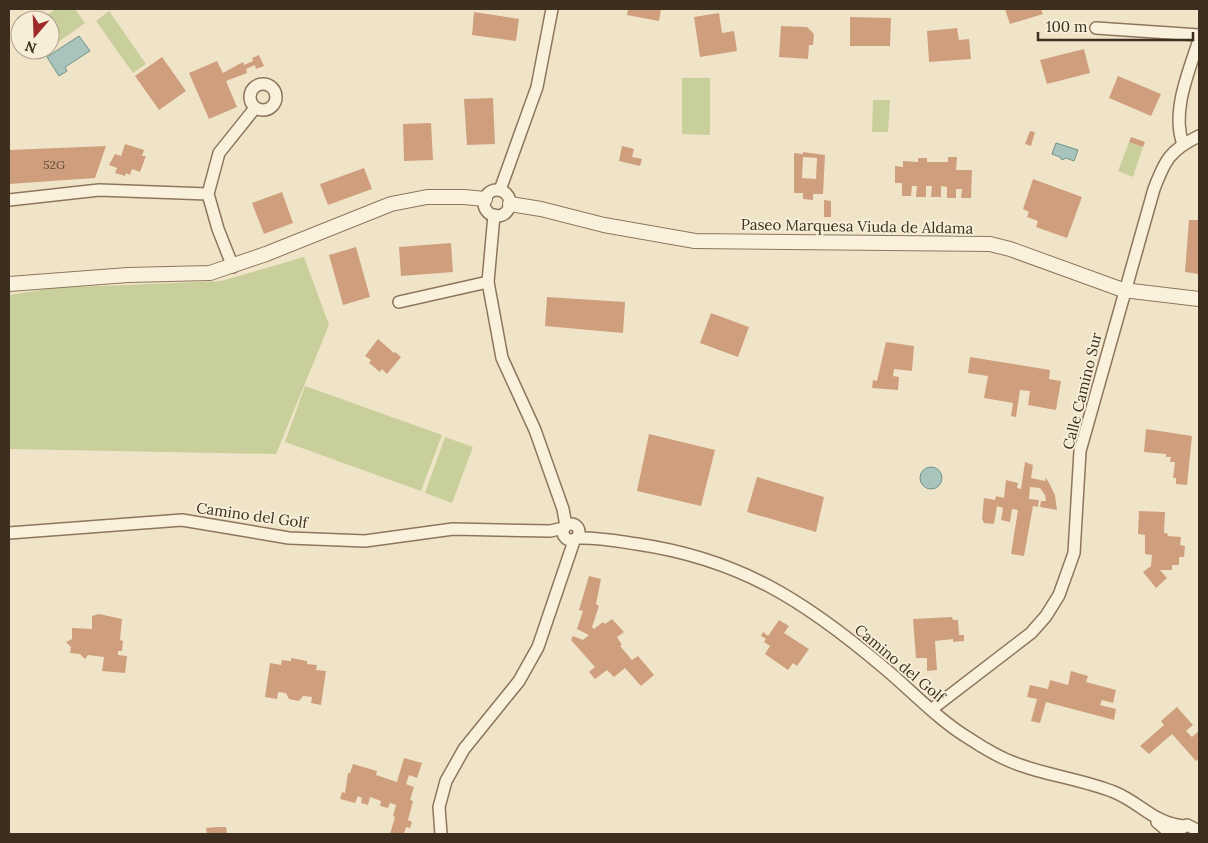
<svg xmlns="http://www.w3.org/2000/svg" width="1208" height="843" font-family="Lora,serif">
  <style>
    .green { fill: #c9cf9b }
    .water { fill: #a9c4bc; stroke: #6f938a }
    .building { fill: #cf9f7d; fill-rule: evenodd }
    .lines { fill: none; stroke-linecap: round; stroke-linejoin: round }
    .minor-casing { stroke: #8d765c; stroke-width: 14 }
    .tertiary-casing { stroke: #8d765c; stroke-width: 16 }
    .minor { stroke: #faf1dc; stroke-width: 11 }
    .tertiary { stroke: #faf1dc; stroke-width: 14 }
    .labels { text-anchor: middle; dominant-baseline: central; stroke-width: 4; stroke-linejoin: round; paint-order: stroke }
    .number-label { font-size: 12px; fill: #624a37 }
    .street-label { font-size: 15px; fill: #3d2e20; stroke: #f7eed8 }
  </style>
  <rect width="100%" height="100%" fill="#f0e4c8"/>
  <g class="green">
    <path d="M56,9H75L85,23L50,48V20H40Z"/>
    <path d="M109,11L146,64L133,73L96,21Z"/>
    <path d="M682,78H710V135L682,134Z"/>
    <path d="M873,100H890L888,132H872Z"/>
    <path d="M1129,142L1143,147L1133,177L1118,171Z"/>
    <path d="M304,257L329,325L276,454L9,449V295L53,288L221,281Z"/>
    <path d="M305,386L442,435L421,491L285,442Z"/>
    <path d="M445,437L473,447L452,503L425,493Z"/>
  </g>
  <g class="water">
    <path d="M79,36L90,51L65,67L67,71L59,76L47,57Z"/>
    <path d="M1056,143L1078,150L1074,161L1066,158L1062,160L1060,157L1052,154Z"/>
    <circle cx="931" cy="478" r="11"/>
  </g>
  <g class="building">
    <path d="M628,9H661L659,21L627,15Z"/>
    <path d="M1005,9H1041L1043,14L1010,24Z"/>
    <path d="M474,12L519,19L516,41L472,35Z"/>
    <path d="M719,13L722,33L734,31L737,51L700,57L694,17Z"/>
    <path d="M850,17L891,18L890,46H850Z"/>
    <path d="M781,26L807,27L814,34L813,45H809L808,59L779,57Z"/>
    <path d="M957,28L959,40L969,39L971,59L929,62L927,31Z"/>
    <path d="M1084,49L1090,73L1047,84L1040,60Z"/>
    <path d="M259,55L264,66L256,69L255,65L246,69L247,73L226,81L237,107L209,119L189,73L217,61L223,73L243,62L244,65L253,61L252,58Z"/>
    <path d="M162,57L186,91L159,110L135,76Z"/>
    <path d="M1118,76L1161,94L1151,116L1109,98Z"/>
    <path d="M493,98L495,144L467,145L464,99Z"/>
    <path d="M431,123L433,160L404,161L403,124Z"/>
    <path d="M1030,131L1035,132L1031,146L1025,144Z"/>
    <path d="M1131,137L1145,142L1143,147L1129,142Z"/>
    <path d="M125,144L144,150L142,156H146L140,172L132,169L130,175L126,173L125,176L115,173L117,168L109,165L115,154L121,156Z"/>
    <path d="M106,146L95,178L9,184V150Z"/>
    <path d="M622,146L634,149L632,157L642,159L640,166L619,161Z"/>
    <path d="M803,152L825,155L823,194H813V200L803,199V193H794V153L803,154ZM803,157L817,158L816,179L802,178Z"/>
    <path d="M948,157H957L956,170H972L971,198H961L962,189H956V198H947V187L941,186V197H931L932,186H926V197H916L917,186H912L911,196H902V183H895V166L903,167V161L918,162V158H927V162H948Z"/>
    <path d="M364,168L372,189L328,205L320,184Z"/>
    <path d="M1033,179L1082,197L1067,238L1036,227L1038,221L1027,217L1029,212L1023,209Z"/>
    <path d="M282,192L293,223L264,234L252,203Z"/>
    <path d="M824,200L831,201V217H824Z"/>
    <path d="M1189,220H1199V274L1185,272Z"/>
    <path d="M451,243L453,272L401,276L399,247Z"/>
    <path d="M356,247L370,297L343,305L329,255Z"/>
    <path d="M547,297L625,302L623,333L545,326Z"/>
    <path d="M711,313L749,327L738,357L700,343Z"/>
    <path d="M378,339L394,353L395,352L401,357L387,374L382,369L380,372L369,363L371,360L365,356Z"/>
    <path d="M886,342L914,346L912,371L894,369L893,376L899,377L898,390L872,388L873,380L877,381Z"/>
    <path d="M970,357L1050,370L1049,379L1061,381L1056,410L1028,405L1030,391L1020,390L1016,417L1011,416L1013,403L984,398L988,376L968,373Z"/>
    <path d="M1146,429L1192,436L1187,485L1176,484V478H1173L1175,462H1170L1171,457H1166V454L1144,452Z"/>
    <path d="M649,434L715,450L701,506L637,491Z"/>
    <path d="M1025,462L1033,465L1031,478L1045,481L1046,478L1049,483L1055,495L1057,510L1040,507L1041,501H1046L1045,495L1040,488L1030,487L1029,499L1039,500L1038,507L1033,506L1024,556L1011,554L1018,510L1012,509L1010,522L1001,520L1003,508L997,506L994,524L984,523L982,519L984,498L995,500L996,496L1004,498L1006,480L1018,483L1017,488L1021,489Z"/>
    <path d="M757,477L824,497L816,532L747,512Z"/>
    <path d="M1139,511L1165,512L1164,533H1167L1168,536L1181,537L1180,545L1185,546L1184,557H1179V565H1172V570H1160L1167,578L1156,588L1143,572L1151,566L1152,555L1145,554V535L1138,534Z"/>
    <path d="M589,576L601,579L596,604L599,606L592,627L594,629L603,622L605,624L612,619L624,632L617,637L622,645L620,646L632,660L638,656L654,675L641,686L625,668L614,677L607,670L595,679L589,672L595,667L571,640L573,636L583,640L589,635L577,629L583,611L579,610Z"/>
    <path d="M99,614L122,619L120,640L123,641L122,651H118V655L127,656L125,673L102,671L104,657L88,655L85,659L80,654L70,653L71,647L66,642L72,639V628L92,629V616Z"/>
    <path d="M952,617L953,620H958L959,635H964V641L953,642V639L935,641L937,670L927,671V658H916L913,619Z"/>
    <path d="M779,620L789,626L784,633L809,649L797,666L793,663L788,670L765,654L770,646L764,642L766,639L761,636L763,632L768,636Z"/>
    <path d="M291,658L307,661V664L317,665L316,670L326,671L321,705L311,703L312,697L303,696L299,701L289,699L286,693L278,692L277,699L265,697L270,663L281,665L282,660L291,661Z"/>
    <path d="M1071,671L1088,676L1086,682L1116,690L1113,703L1102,700L1100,705L1116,709L1114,720L1046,702L1040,723L1031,721L1037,699L1027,697L1030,685L1048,689L1050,680L1068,685Z"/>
    <path d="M1177,707L1193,725L1186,731L1192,737L1199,731V758L1196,761L1172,734L1149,754L1140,746L1164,725L1161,721Z"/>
    <path d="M404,758L422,763L417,778L409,775L406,784L414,787L410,800L413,801L408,820L412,822L410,828L406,827L404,834H390L395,817L393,816L396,805L390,803L388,808L380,806L381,801L370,797L368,805L361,803L362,798L358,796L355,803L340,799L342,792L345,793L348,773H350L353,764L377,771L376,775L397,782Z"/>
    <path d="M217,827H226L227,834H207L206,828Z"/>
  </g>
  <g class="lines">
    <g class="minor-casing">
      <g id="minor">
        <path d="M1096,28L1199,35"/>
        <circle cx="263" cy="97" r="13"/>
        <path d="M1183,144C1171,112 1189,71 1199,40"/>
        <path d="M500,190L537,87L552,9"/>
        <circle cx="497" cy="203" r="13"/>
        <path d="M9,200L99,190L208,194"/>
        <path d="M494,215L488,282L502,358L535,430L563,509L566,526"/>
        <path d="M233,267L218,229L208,194L219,153L255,108"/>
        <path d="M399,302L488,282"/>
        <circle cx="571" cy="532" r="8"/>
        <path d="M9,533L182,520L289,538L365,541L453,529L550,531L564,528"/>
        <path d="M577,538C597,537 617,541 637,544C740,559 805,601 883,667C911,690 938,720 970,739C985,749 1002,759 1020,765C1051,776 1084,780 1114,792C1141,803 1153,823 1184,826"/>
        <path d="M932,709L1031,633L1046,616L1059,595L1074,553L1080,451L1154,189C1165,160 1170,150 1199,136"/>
        <path d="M1157,822L1171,834"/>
        <path d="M1179,830L1187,825L1199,831"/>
        <path d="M441,834L439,807L446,781L464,749L519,681L538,647L574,541"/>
      </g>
    </g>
    <g class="tertiary-casing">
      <g id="tertiary">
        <path d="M510,204L541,209L604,225L695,241L990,244L1010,249L1123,290L1199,299"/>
        <path d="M9,284L128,275L210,273L266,254L391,204L427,197H464L485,199"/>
      </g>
    </g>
    <use href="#minor" class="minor"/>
    <use href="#tertiary" class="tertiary"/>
  </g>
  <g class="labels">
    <g class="number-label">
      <text x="54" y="164">52G</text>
    </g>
    <g class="street-label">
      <text transform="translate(857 226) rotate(1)">Paseo Marquesa Viuda de Aldama</text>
      <text transform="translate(1082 391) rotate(-76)">Calle Camino Sur</text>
      <text transform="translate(252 515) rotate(8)">Camino del Golf</text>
      <text transform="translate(900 663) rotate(40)">Camino del Golf</text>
    </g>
  </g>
  <rect width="1208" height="843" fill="none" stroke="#3d2e20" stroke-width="20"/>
  <g transform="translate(35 35) rotate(199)"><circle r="24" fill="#f7eed8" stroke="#ada18e"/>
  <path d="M0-4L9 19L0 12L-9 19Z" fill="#9e2a2b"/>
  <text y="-8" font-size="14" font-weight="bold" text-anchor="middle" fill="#3d2e20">N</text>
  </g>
  <path d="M1038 32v8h155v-8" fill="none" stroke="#3d2e20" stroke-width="2.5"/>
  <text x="1046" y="32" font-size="15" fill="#3d2e20" stroke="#f7eed8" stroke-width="4" paint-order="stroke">100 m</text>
</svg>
